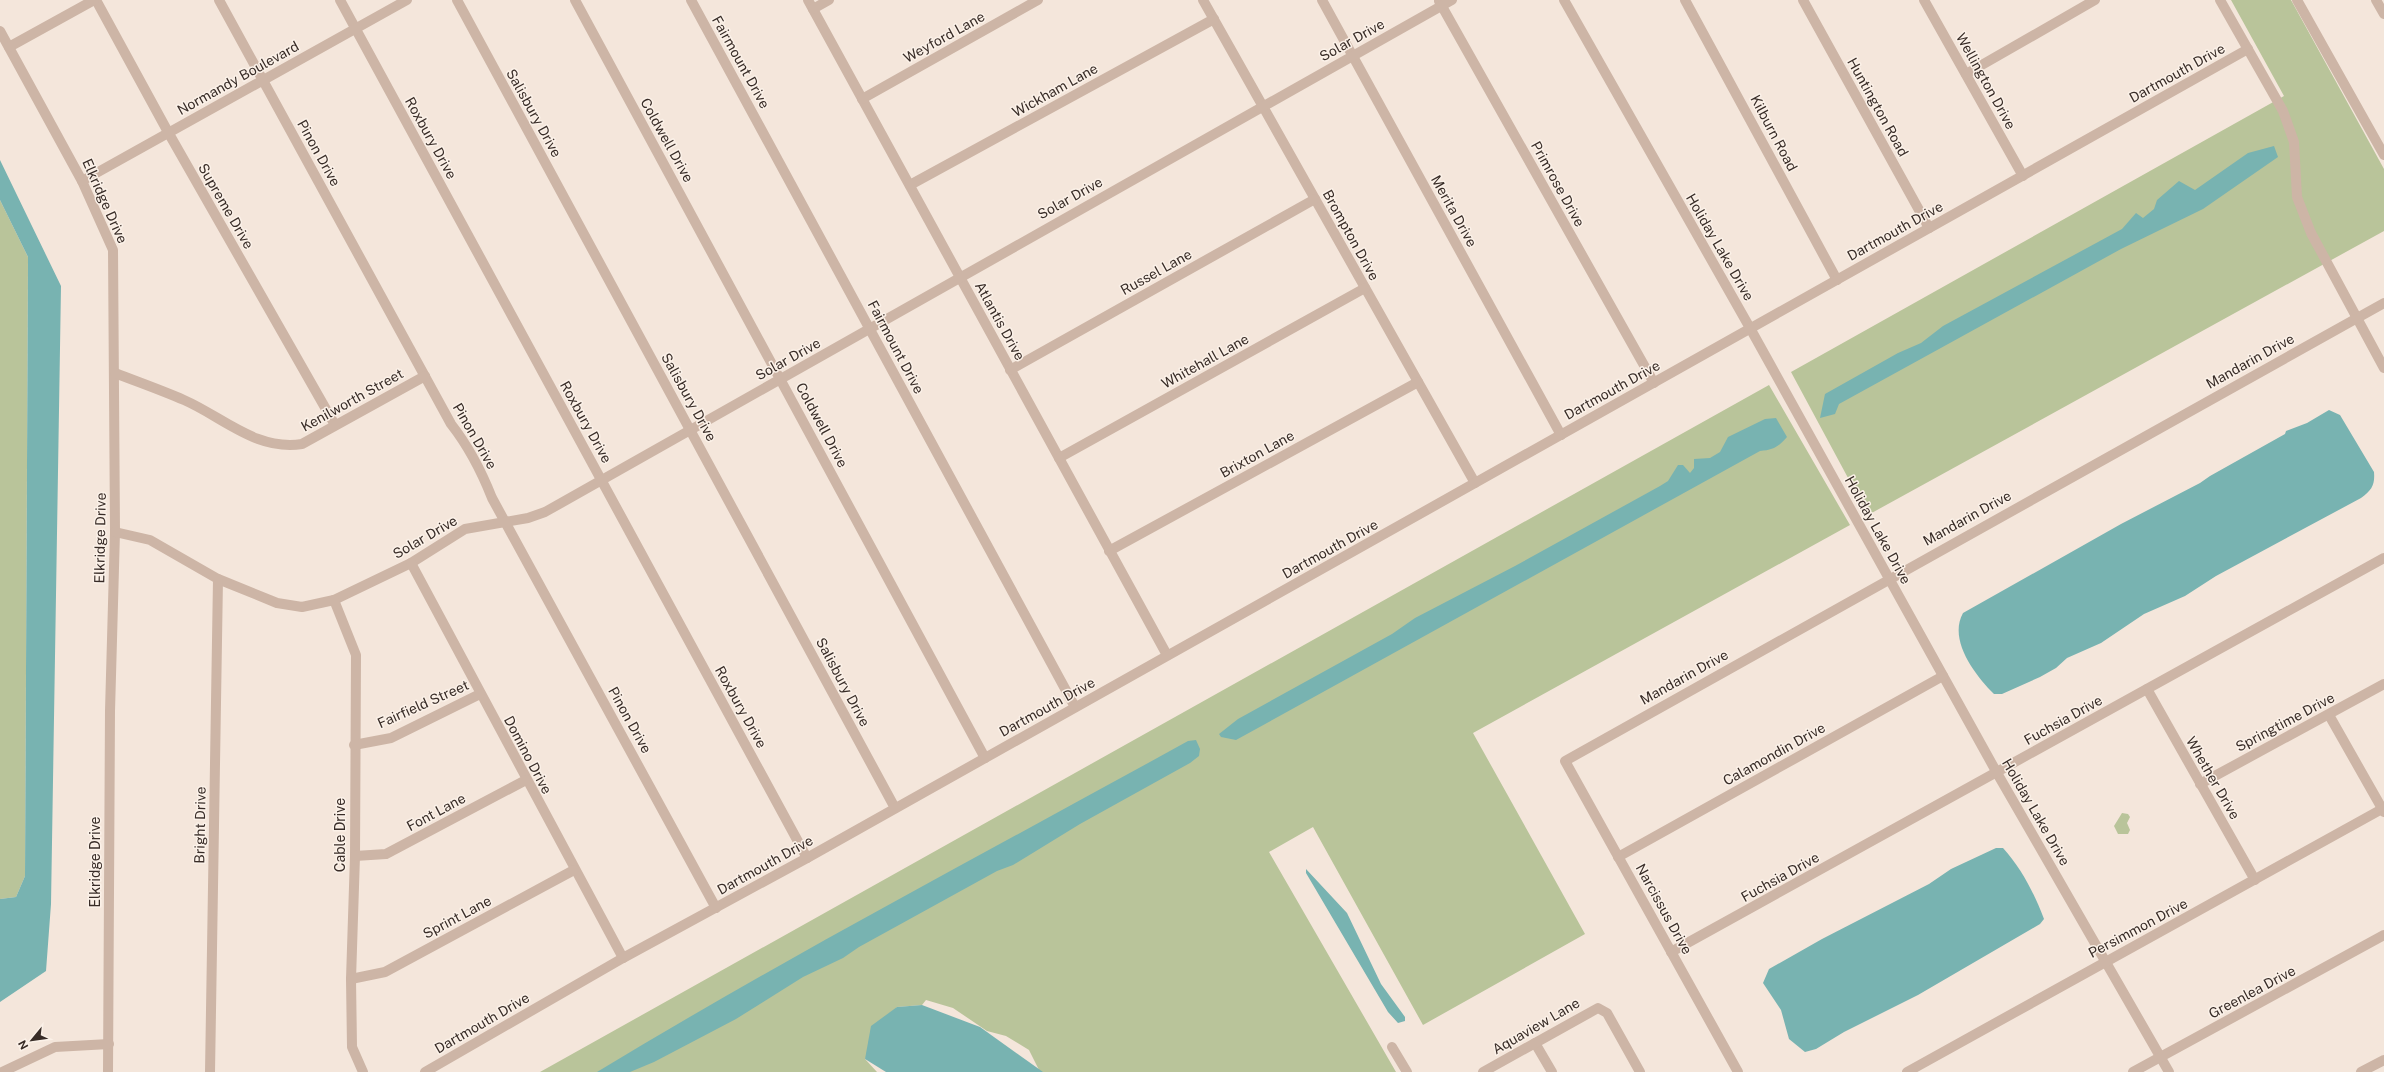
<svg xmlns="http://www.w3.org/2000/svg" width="2384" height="1072" font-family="'Public Sans',sans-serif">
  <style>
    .green { fill: #b9c49a }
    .water { fill: #78b3b1 }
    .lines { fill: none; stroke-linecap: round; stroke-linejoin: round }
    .minor { stroke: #cdb5a6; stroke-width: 10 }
    .labels { text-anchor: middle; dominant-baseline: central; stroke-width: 3; stroke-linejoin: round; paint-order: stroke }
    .street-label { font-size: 14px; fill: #382c27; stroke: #fbf1e8 }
  </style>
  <rect width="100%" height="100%" fill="#f4e6db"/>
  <g class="green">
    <path d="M2231,0H2291L2384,169V231L1868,515L1791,372L2284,96Z"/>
    <path d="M0,200L28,257L25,876L16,897L0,899Z"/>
    <path d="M1769,385L1850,525L1473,733L1585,934L1423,1025L1313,827L1269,852L1396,1072H1040L1029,1050L1006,1036L987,1031L953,1008L926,1000L922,1005L897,1007L865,1059L877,1072H540Z"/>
    <path d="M2122,813L2128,814L2130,817L2127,823L2130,830L2128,834H2118L2114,826Z"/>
  </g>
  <g class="water">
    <path d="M2274,146L2278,157L2203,209L2121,249L1839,404L1835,414L1820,418L1825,394L1898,353L1921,343L1943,326L2122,229L2136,213L2143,218L2154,209L2157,200L2179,181L2195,190L2248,153Z"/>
    <path d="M0,160L61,286L51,904L46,971L0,1002V899L16,897L25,876L28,257L0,200Z"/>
    <path d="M2329,410L2340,415L2374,472C2375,485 2372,490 2361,498L2216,576L2185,596L2144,614L2101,643L2067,658L2056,668L2040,677L2002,694H1994C1975,675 1948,640 1963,613L2121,524L2200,483L2210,476L2285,434L2286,431L2307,423Z"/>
    <path d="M1776,418L1787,437C1778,447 1774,450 1760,451L1236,740L1221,737L1219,734L1238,719L1392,634L1415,618L1515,566L1660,486L1668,481L1678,465H1683L1690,473L1694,468V459L1710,458L1720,452L1728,437L1765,419Z"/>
    <path d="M1196,740L1200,749L1199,756L1190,763L1080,824L1013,865L997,871L859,947L843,958L803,977L736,1019L654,1062L630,1072H597C790,955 991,850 1188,741Z"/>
    <path d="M1996,848H2003C2022,869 2034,893 2044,919L2040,924L1918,995L1844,1032L1816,1049L1805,1052L1789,1039L1781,1010L1763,983L1769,969L1822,939L1929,884L1951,869Z"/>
    <path d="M1306,869L1347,913L1381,984L1405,1017V1021L1398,1023L1388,1012L1306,873Z"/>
    <path d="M922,1005L980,1027L1043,1072H886L865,1059L871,1026L897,1007Z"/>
  </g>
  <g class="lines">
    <g class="minor">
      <path d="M96,0L168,132L335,425"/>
      <path d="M219,0L451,424C469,447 481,470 492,498L716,908"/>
      <path d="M340,0L807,858"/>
      <path d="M457,0L895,808"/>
      <path d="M575,0L985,758"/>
      <path d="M691,0L1075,707"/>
      <path d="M808,0L1167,655"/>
      <path d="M1203,0L1475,483"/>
      <path d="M1322,0L1561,435"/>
      <path d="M1564,0L1750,328L1997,773L2169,1072"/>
      <path d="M1685,0L1837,280"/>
      <path d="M1803,0L1929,228"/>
      <path d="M1924,0L2023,176"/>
      <path d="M2220,0L2283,111L2294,142L2297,197L2311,233L2384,368"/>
      <path d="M2297,0L2384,155"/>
      <path d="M2376,0L2384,14"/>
      <path d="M1439,1L1654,383"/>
      <path d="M813,9L829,0"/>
      <path d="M0,31L82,181L113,250L115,532L110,711L108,1072"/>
      <path d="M9,47L94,0"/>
      <path d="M1966,74L2095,0"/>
      <path d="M862,99L1038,0"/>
      <path d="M82,181L407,0"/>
      <path d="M910,185L1214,19"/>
      <path d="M1010,370L1315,199"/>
      <path d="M115,373C138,382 161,390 184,400C223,417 256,451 302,444L425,376"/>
      <path d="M1059,458L1365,288"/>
      <path d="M115,532L150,540L218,579L277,603L302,607L334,600L411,563L465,529L528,518L545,512L1452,0"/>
      <path d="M1109,551L1418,382"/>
      <path d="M411,563L623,958"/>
      <path d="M334,600L356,655L355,856L351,979L352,1047L363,1072"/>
      <path d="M2147,689L2255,880"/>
      <path d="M2329,715L2384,812"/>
      <path d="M354,745L391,738L480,694"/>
      <path d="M2200,784L2384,684"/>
      <path d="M355,856L386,854L526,780"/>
      <path d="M1618,857L1943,676"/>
      <path d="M1671,952L2384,558"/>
      <path d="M351,979L385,972L574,870"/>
      <path d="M1535,1043L1552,1072"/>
      <path d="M1392,1047L1407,1072"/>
      <path d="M2,1072L55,1047L109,1044"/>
      <path d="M210,1072L218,579"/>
      <path d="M425,1072L623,958L807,858L2248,49"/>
      <path d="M1483,1072L1598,1008L1607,1013L1640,1072"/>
      <path d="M1738,1072L1565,761L2384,303"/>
      <path d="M1907,1072L2382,809"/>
      <path d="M2133,1072L2384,935"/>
      <path d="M2361,1072L2384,1060"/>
    </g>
  </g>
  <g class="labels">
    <g class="street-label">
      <text transform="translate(944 37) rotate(-29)">Weyford Lane</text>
      <text transform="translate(1352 40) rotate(-29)">Solar Drive</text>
      <text transform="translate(741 62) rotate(61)">Fairmount Drive</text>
      <text transform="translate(2177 73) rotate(-29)">Dartmouth Drive</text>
      <text transform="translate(238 78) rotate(-29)">Normandy Boulevard</text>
      <text transform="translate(1986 81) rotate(61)">Wellington Drive</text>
      <text transform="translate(1055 90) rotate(-29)">Wickham Lane</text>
      <text transform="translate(1878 107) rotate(61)">Huntington Road</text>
      <text transform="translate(534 113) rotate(61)">Salisbury Drive</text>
      <text transform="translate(1774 133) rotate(62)">Kilburn Road</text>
      <text transform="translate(431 138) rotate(61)">Roxbury Drive</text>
      <text transform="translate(667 140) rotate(61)">Coldwell Drive</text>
      <text transform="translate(319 153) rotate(61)">Pinon Drive</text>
      <text transform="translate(1558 184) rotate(61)">Primrose Drive</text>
      <text transform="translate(1070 198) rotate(-29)">Solar Drive</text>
      <text transform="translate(105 201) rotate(66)">Elkridge Drive</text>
      <text transform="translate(226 206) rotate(60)">Supreme Drive</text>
      <text transform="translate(1454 211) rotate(61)">Merita Drive</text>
      <text transform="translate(1895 231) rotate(-29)">Dartmouth Drive</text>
      <text transform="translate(1351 235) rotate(61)">Brompton Drive</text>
      <text transform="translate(1720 247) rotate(60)">Holiday Lake Drive</text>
      <text transform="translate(1156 272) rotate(-29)">Russel Lane</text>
      <text transform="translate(1000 321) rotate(61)">Atlantis Drive</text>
      <text transform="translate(896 347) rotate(62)">Fairmount Drive</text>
      <text transform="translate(788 359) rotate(-29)">Solar Drive</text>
      <text transform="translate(1205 361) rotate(-29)">Whitehall Lane</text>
      <text transform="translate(2250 361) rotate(-29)">Mandarin Drive</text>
      <text transform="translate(1612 390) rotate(-29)">Dartmouth Drive</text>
      <text transform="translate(689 397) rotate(61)">Salisbury Drive</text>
      <text transform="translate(352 400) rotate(-29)">Kenilworth Street</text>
      <text transform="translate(586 422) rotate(61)">Roxbury Drive</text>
      <text transform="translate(822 425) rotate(62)">Coldwell Drive</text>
      <text transform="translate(475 436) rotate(60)">Pinon Drive</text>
      <text transform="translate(1257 454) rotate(-29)">Brixton Lane</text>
      <text transform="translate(1967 518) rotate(-29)">Mandarin Drive</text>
      <text transform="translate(1878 530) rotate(61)">Holiday Lake Drive</text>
      <text transform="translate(425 537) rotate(-30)">Solar Drive</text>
      <text transform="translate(100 538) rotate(-89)">Elkridge Drive</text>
      <text transform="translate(1330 549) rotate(-29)">Dartmouth Drive</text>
      <text transform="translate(1684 677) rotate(-29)">Mandarin Drive</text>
      <text transform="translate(843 682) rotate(62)">Salisbury Drive</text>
      <text transform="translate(423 704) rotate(-24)">Fairfield Street</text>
      <text transform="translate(741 707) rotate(61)">Roxbury Drive</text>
      <text transform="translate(1047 707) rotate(-29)">Dartmouth Drive</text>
      <text transform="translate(630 720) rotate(61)">Pinon Drive</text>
      <text transform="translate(2063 720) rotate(-29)">Fuchsia Drive</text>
      <text transform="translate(2285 722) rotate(-28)">Springtime Drive</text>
      <text transform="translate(1774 754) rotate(-29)">Calamondin Drive</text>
      <text transform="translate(528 755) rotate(62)">Domino Drive</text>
      <text transform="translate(2213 778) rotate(60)">Whether Drive</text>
      <text transform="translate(436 812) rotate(-28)">Font Lane</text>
      <text transform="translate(2036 812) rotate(60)">Holiday Lake Drive</text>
      <text transform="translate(200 825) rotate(-89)">Bright Drive</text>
      <text transform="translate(340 835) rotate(-90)">Cable Drive</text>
      <text transform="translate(95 862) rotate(-90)">Elkridge Drive</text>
      <text transform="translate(765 865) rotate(-29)">Dartmouth Drive</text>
      <text transform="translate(1780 877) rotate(-29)">Fuchsia Drive</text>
      <text transform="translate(1664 909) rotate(61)">Narcissus Drive</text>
      <text transform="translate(457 917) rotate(-28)">Sprint Lane</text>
      <text transform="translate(2138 928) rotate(-28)">Persimmon Drive</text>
      <text transform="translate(2252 992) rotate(-28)">Greenlea Drive</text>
      <text transform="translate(482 1023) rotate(-30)">Dartmouth Drive</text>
      <text transform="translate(1536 1026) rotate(-30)">Aquaview Lane</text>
    </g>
  </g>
  <g transform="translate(32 1040) rotate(241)" stroke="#fbf1e8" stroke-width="3" paint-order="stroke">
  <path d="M0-3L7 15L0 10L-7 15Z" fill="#382c27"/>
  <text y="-6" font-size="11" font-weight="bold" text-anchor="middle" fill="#382c27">N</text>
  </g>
</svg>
